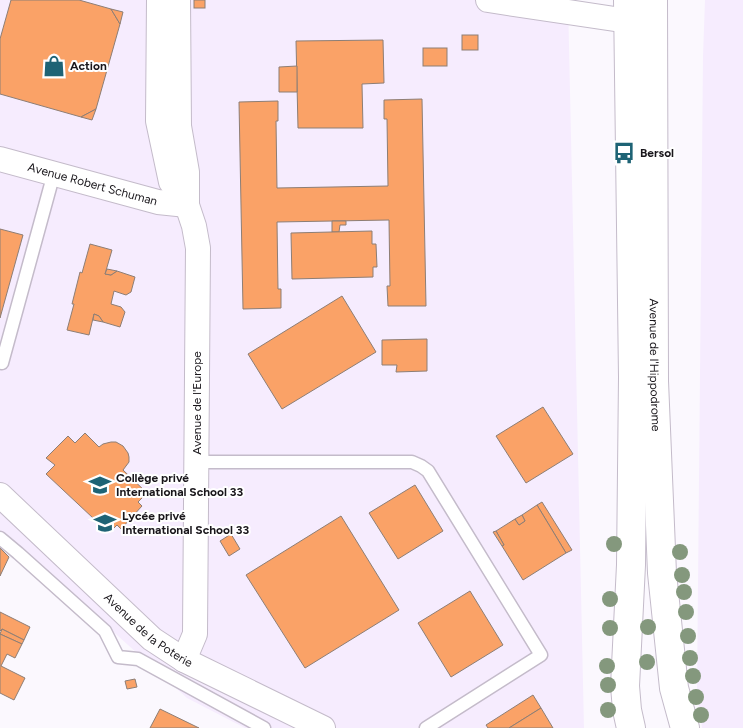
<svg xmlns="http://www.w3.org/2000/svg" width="743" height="728" font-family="Figtree,sans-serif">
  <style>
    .built { fill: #f6ecfe }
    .building { fill: #faa267; stroke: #8d7e75 }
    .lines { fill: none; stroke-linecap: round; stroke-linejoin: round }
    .service-casing { stroke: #c4bbca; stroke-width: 15 }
    .minor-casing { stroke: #c4bbca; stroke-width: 26 }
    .secondary-casing { stroke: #c4bbca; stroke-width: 30 }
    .service { stroke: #fff; stroke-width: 12 }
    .minor { stroke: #fff; stroke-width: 24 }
    .secondary { stroke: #fff; stroke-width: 28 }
    .tree { fill: #84987d }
    .labels { text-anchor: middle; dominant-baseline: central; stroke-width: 4; stroke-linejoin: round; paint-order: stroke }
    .poi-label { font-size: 12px; font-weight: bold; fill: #19161b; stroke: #fff; text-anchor: start }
    .street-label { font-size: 12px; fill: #19161b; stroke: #fff }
  </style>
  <rect width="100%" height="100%" fill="#fbf8fe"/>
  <g class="built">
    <path d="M0,0H568L584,728H245L187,698L0,530Z"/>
    <path d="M705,0H743V728H702L697,690L703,56Z"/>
  </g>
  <g class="building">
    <path d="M11,0H79L111,9L120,24L96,109L81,117L0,94V39Z"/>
    <rect x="194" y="0" width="11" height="8"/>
    <path d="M111,9L123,12L120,24Z"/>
    <rect x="462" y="35" width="16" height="15"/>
    <path d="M383,40L384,83L362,84L363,128H298L296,41Z"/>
    <rect x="423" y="48" width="24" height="18"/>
    <path d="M297,66V92H279V67Z"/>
    <path d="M422,99L426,306H388L387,286H390L389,220L277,222L278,289H281V308L243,309L239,102L278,101V121H276L277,188L388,186L387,119H384V100Z"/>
    <path d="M96,109L92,120L81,117Z"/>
    <path d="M332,221H346V225H340L339,232H332Z"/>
    <path d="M0,229L23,235L0,318Z"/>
    <path d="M372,231V244H376L377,267H373V277L292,279L291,233Z"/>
    <path d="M90,244L112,250L105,274L111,275L117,271L135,277L131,292L126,295L114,291L111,304L121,307L125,312L120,327L103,322L99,316L94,314L89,335L67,330L74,304H72L80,272L82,273Z"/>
    <path d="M107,269L117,271L111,275L105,274Z"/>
    <path d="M342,296L376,352L282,409L248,354Z"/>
    <path d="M94,314L99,316L103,322L93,320Z"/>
    <path d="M427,339V371L396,372L397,365H382V340Z"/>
    <path d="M543,407L573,454L526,483L496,436Z"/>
    <path d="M85,433L99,447L103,444L111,442H116L123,446L128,453L129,457V462L123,470L147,493L138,502L142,506L121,529L117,525L109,533L46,474L55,465L46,458L68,436L75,443Z"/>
    <path d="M415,485L443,531L398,559L369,513Z"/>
    <path d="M542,502L572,550L566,553L537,505Z"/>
    <path d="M537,505L566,553L523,580L502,546L504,545L496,531L515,519L519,525L525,521L522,515Z"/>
    <path d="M522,515L525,521L519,525L515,519Z"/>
    <path d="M341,516L399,610L305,668L246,575Z"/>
    <path d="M496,531L504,545L502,546L493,532Z"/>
    <path d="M231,534L240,549L229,556L220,541Z"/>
    <path d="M0,548L9,557L0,576Z"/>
    <path d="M470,591L503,645L451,677L418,623Z"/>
    <path d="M0,612L30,627L24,640L2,629L1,631L0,630Z"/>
    <path d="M2,629L24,640L22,644L0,634Z"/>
    <path d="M0,634L22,644L15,658L7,654L1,666L25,678L14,700L0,693Z"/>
    <path d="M135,679L137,687L127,689L125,681Z"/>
    <path d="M533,695L541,708L509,728H488L486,725Z"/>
    <path d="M541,708L553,728H509Z"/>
    <path d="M160,709L199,728H150Z"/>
  </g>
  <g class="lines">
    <g class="service-casing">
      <g id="service">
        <path d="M0,362L2,363L54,173"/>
        <path d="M197,462H412L421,466L428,471L541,655L426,728"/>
        <path d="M0,538L18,553L105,631L118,657L138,659L264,728"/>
      </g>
    </g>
    <g class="minor-casing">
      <g id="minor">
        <path d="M159,0L158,121L171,182L187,205L194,226L198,248L195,634L184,660"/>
        <path d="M178,0L179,126L187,172V205"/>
        <path d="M488,0L628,21"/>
        <path id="s1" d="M0,159L158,202L187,205"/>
        <path id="s2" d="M0,495L152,639L184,660L323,728"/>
      </g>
    </g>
    <g class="secondary-casing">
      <g id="secondary">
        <path d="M628,0L633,377L631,565L625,686L627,710L631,728"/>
        <path id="s3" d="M653,0L654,381L662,573L674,688L685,728"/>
      </g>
    </g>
    <use href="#service" class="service"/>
    <use href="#minor" class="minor"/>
    <use href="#secondary" class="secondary"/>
  </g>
  <g class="tree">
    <circle cx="614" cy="544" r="8"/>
    <circle cx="680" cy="552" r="8"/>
    <circle cx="682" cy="575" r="8"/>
    <circle cx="684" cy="592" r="8"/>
    <circle cx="610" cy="599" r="8"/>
    <circle cx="686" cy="612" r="8"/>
    <circle cx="648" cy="627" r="8"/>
    <circle cx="610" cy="628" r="8"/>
    <circle cx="688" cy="636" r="8"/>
    <circle cx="690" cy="658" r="8"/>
    <circle cx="647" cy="662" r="8"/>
    <circle cx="607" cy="666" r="8"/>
    <circle cx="693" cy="676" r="8"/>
    <circle cx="608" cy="685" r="8"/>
    <circle cx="696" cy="697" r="8"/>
    <circle cx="608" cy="710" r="8"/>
    <circle cx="701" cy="715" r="8"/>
  </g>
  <defs>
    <g id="shop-bare" transform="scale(1.725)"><path d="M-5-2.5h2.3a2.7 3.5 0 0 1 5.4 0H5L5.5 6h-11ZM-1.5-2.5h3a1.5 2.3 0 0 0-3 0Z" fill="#1e6375" stroke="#fff" stroke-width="2.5" paint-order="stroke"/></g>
    <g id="bus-bare" transform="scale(1.725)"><path d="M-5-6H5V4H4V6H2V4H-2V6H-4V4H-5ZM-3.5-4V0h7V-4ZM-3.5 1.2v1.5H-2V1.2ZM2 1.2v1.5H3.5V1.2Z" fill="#1e6375" stroke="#fff" stroke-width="2.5" paint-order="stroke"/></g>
    <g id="school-bare" transform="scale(1.725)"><path d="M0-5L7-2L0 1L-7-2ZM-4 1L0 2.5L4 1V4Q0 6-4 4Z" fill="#1e6375" stroke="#fff" stroke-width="2.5" paint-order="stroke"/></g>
  </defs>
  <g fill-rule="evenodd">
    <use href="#shop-bare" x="54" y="66"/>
    <use href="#bus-bare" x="624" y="153"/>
    <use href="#school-bare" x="100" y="485"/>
    <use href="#school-bare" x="105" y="523"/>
  </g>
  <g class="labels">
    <g class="poi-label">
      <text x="70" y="66">Action</text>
      <text x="640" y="153">Bersol</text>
      <text x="116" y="478">Collège privé<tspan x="116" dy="14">International School 33</tspan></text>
      <text x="122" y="516">Lycée privé<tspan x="122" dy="14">International School 33</tspan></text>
    </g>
    <g class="street-label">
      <text stroke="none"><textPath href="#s1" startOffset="96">Avenue Robert Schuman</textPath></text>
      <text stroke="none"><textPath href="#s3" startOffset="365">Avenue de l'Hippodrome</textPath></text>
      <text transform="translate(197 403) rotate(-90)">Avenue de l'Europe</text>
      <text stroke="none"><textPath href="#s2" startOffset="201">Avenue de la Poterie</textPath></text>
    </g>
  </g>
</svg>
